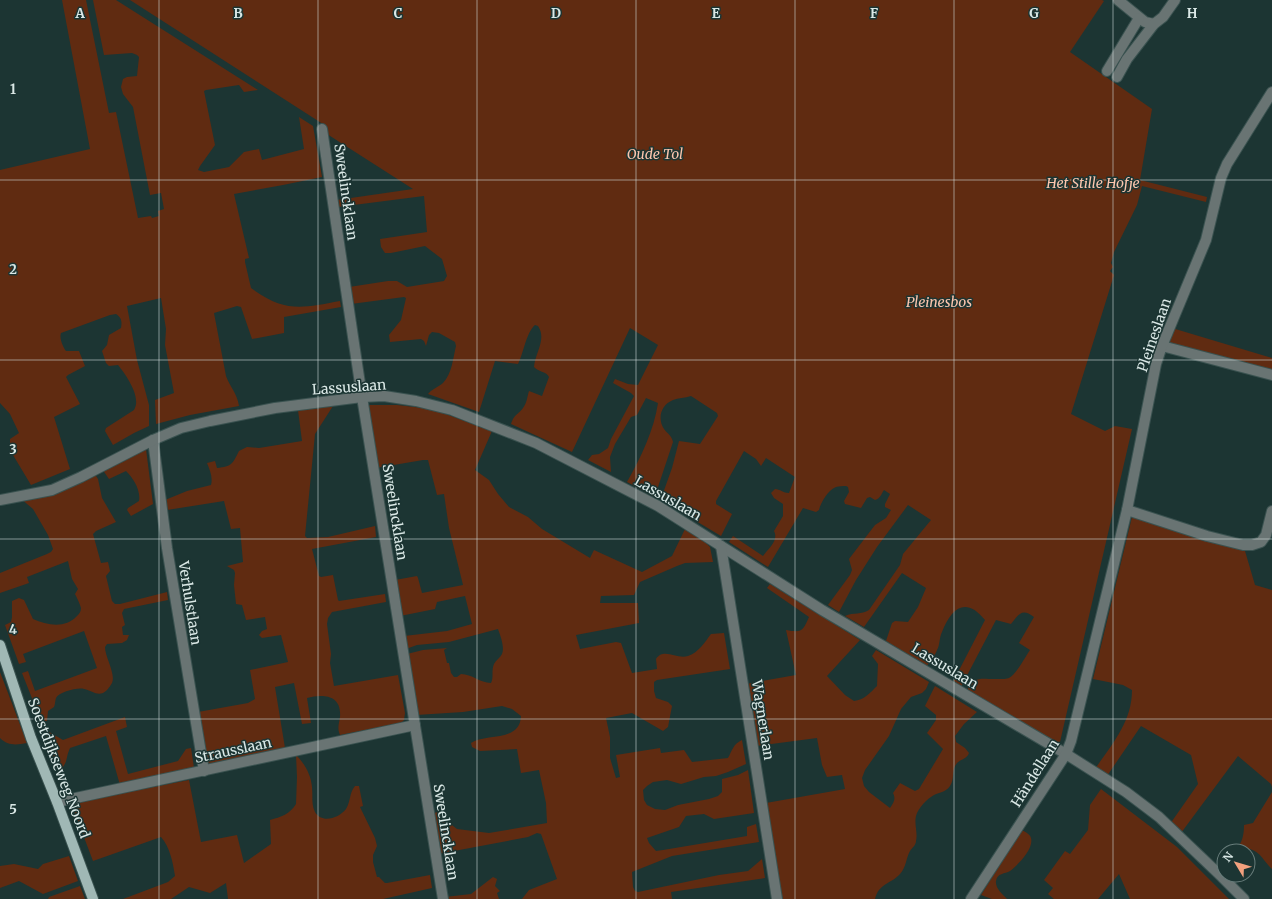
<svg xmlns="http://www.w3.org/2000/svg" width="1272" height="899" font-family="Merriweather,serif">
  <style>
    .green { fill: #602b11 }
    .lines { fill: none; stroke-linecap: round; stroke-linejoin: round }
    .minor-casing { stroke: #3a5250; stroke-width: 12 }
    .major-casing { stroke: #3a5250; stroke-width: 12 }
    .minor { stroke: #697473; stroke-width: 10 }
    .major { stroke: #a0b8b5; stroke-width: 10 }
    .grid { fill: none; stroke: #dae8e6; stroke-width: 1; stroke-opacity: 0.55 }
    .labels { text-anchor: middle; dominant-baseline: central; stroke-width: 3; stroke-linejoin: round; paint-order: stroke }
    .park-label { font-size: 14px; font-style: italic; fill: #fcc5ad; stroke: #1c3533 }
    .street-label { font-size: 14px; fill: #dae8e6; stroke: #1c3533 }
    .grid-label { font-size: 13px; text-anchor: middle; font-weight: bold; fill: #dae8e6; stroke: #1c3533; stroke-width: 3; stroke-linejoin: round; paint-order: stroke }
  </style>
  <rect width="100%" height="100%" fill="#1c3533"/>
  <g class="green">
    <path d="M62,0H86L109,113L116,112L138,218L151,216L152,218L159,216L158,211L164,209L161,193L150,195L133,107L123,94L121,87L123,79L127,77L137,76L139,57L137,55L132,53L104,55L93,0H116L258,90L244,92L239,85L206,90L204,91L215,145L200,166L198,170L204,172L229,167L244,152L259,149L262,160L304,149L299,117L313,126L322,177L283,185L234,194L249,258L245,259V262L251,288C285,313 302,308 340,301L341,307L284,317V333L252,339L241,307L237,306L214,313L226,376C230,387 237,393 239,406L190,415L156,424L155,400L174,393L165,345L166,329L161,298L127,306L137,360L149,405V426L134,433L113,445L105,431L106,428L134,410C142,397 126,375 118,365L109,366L106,363L102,351L107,345L109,335L121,328C122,322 122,318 116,314L110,315L61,333C59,338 63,347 66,351H79L85,366L68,375L66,377L80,404L54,417L70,469L31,485L10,450V439L19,433L10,414L0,403V170L90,149Z"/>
    <path d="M130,0H1102L1104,1L1070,52L1152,109L1140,180L1207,197L1206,202L1142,186L1137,205L1114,252L1111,263L1113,267L1110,271L1114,275L1071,414L1105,431L1115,426L1132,429L1060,742L1058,744L967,690C976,674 983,680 999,679C1002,679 1007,679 1009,678C1016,675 1025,657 1030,650L1019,643L1034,617C1022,608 1019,614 1011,624L996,620L961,687L953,682L985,620C966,596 951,608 942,632C939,638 940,645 937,650C935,656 930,661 927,666L886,641L892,623L895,621L908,622L918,607L926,588L902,573L864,627L845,616C854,612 861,615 869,610L900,565L903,554L931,520L908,505L877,547L856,580L839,612L828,605L850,575L852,570L849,559L875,525L886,518L891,510L885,507V504L890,494L884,490C881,494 881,498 875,500L870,497L867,498L861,508L845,504L844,501L849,492L848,487L846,486C843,486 839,486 836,487C828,490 821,502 819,510L816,512L803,508L768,567L729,542L733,536L763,556C769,548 779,540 774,531L783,516V504L774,498L771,493L775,489C780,489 783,493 789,493L795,477L766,458L761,466L756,459L744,451L716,501V504L732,514L721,536L661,500L662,496L672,468L679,441L700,444L718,416L717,413L691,396C685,398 678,398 673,400C661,405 657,418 664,429C667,433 672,436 673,442L657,490L653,496L627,482C641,457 654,430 658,403L646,398L637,415L631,417L615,444L610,457L611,472L588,460L592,455L599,454L608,448L611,439L634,396L631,393L613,383L615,379L628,384L638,385L658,345L630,328L572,452L511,424C515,413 517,416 523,408C527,403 527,397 529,391L542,396L549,377C546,371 538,372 534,367C535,353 547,339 538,326L535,325C526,333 524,352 518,364L495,361L479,412L428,394C432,389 438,387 443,383C452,374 453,358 456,346L455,342L439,333L432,332L429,335L426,346L424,341L421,339L390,342L389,335L401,320L406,298L404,297L351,304L349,287L388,281H397L407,287L444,281L447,276L442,259L425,246L391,253H385L381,247L380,239L427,232L424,196L338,207L337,200L413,189L327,134L326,126Z"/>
    <path d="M1172,328L1272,358V371L1170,343L1167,341Z"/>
    <path d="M370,405H397L432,409L492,431L475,470L489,480L498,494L509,507L528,517L542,529L590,558L594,550L642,572L672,556L685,529L705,542L710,547L713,562L685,563L677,566L640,582L634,595L601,596L600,603H638L639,623L576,635L580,649L616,642L621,643L632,673L657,669L656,659C664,647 677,660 688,656C698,653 705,642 711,634L724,633L730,669L657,680L654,682V691L656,698L668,702L672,706L668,727L663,731L632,713L606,718L610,737V758L616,778L620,777L616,755L660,748L661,753L684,750L692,762L728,758C732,751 733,744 742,740L746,764L728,772L716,776L704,777L681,784L667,780L653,782L647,786L643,790L644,800L647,805L655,809L665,810L678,805L709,799L718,796L722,792V779L738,775L748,770L754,813L714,819L704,814L686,816L679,827L647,838L649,843L656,851L663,850L747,836V827L756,824L759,842L672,856L632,872L633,887L635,891L638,892L719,875L748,871L762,859L765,878L671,892L672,899H522L529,890L557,879L541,834L537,833L528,837L438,854L431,813L442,812L448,822L457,829L489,833L547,823L546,803L539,770L521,773L517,749L480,751L472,747L471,743C484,733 520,743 521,716L512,709L502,706L463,712L416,715L407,654L423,650L447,648L444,650L447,663H449L451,673L454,677H457L461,674C472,674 480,683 491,683C494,677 491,671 494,664C496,660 500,658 502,654C505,647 500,635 498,629L449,642L417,645L406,649L404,636L447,631L472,624L465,596L437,602L435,609L400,616L395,580L417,576L418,578L422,593L463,585L449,528L444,494L437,495L428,460H423L376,468L367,407Z"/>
    <path d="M333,406L315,434L305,536L307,538L328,537L375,526L376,537L312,549L319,576L321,577L333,575L338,600L339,601L385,594L386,602L332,612L328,618L327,624L331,654L330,663L334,686L398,675L405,713L404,720L401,723L340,735C337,728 339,724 340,717C342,694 322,694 307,698L311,723L302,724L294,683L275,687L285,748L209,765L206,764L198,712L248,703L255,699L250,670L288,662L281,635L262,638L259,635L262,631L267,629L265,617L246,620L242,605L236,604L234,585L235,573L234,570L227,566L243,562L240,528L231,529L224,501L167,510L165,500L187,491L211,485C213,478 210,470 207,463L215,461L217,468C232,466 232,465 239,451L247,447L259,448L302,441L298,410Z"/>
    <path d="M144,446L146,449L153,504L131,516L127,510L128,508L139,501C141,490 133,478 126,471L109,479L100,466Z"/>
    <path d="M92,470L98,479L102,498L116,522L96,531L93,534L101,563L108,562L110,571L106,576L112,601L115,604H120L167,592L168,600L124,609L122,613L125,625L122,627L123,635H129L127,640L122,643L107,644L105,647C105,657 116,674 112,683C111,685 108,689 107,690C99,698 93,691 84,689C78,687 59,692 56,698C55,701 55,705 54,707L48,711L47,721H41L22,673L28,671L35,691L97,668L84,631L23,654L26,662L19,664L5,625L11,622L12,617V601L19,598L24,600L33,619C47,625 65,629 77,616C79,614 81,612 81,608C80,604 77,598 75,594L78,589L72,579L68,561L27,577L29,583L0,593V573L47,554L51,552L53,549L48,535L33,509L20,498Z"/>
    <path d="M1132,517L1185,534L1245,551L1255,585L1272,590V787L1271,784L1238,756L1181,833L1170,824L1198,784L1191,755L1141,726L1107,776L1095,769C1112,744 1132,722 1132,690L1123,685L1093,679Z"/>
    <path d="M770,584L860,640L827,676L845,695L854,701C864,700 870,693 877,686L878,664L872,656L876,650L929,682L926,689L922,693L911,697L901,709L889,736L865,770L862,778L864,786L869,792L890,808C894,802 896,799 893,793L900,783L915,791L919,789L943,749L927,733L936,720V715L925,706L935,686L977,712L964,724L955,736L956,742L965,748L969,753C967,759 961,759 957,763C951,770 955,779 950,786C946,792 940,792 934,795C927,799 918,808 916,816C914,824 918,833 916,841C916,845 912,848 910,851C906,858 906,868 900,874C891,884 879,883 875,899H782L766,803L845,789L842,775L827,777L822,765L817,738L756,746L746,684L796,675L786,630C802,633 803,631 809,617L767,588Z"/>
    <path d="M0,672L27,743C16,745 8,746 0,738Z"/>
    <path d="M125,717L127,727L116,731L128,774L178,761L186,749L191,748L194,768L120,785L106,736L70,748C65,759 69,761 59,772L44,729L63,740Z"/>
    <path d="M296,755C305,764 311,775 312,787C313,796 311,804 315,812C322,824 339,818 346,809C351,801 349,793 355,786H359L363,806L360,807L375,838L377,846L373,855V862L377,877H379L385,883H387L430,875L432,888L383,899H228L226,883L210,893L189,887L171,899H123L168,882L175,876C173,863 170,847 161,837L93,861L71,803L189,780L201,842L237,835L244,863L271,844L270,820C281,817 290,814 296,804L297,777Z"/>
    <path d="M1101,789L1177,847L1229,899H1130L1119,874L1098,899H1054L1048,894L1053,888L1044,880L1065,851L1070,854L1088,830L1090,805Z"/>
    <path d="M1272,792V869C1264,862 1261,852 1250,849L1247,851H1235C1242,843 1244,836 1244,825L1253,823Z"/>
    <path d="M1022,830C1025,832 1030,834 1031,838C1034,849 1018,865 1010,871C1005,874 997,873 996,881C995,888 1002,894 1007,899H992L981,895Z"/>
    <path d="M69,856L78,881L43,894L19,881L0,888V866L14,864L38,869L43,864Z"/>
    <path d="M493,877L497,879L495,886L500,891L497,893L499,899H445V897L471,894Z"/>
    <path d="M80,886L85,899H48L49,897Z"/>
  </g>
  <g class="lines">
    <g class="minor-casing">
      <g id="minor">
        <path d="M1118,0L1145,22L1154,24"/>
        <path d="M1107,71L1139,18"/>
        <path d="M1117,77L1127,59L1154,24L1163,17L1175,0"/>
        <path d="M322,129L362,397L443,899"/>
        <path d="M1162,346L1272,375"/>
        <path d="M153,440L167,548L204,771"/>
        <path d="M0,500L52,490L81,477L153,440L181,428L210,421L275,408L362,397L384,396L416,401L452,410L536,443L658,506L822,610L1066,754L1126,792L1159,817L1222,877L1244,899"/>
        <path d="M1127,510L1207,536L1243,545H1252L1261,542L1266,535L1272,511"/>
        <path d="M721,546L777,899"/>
        <path d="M57,802L415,725"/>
        <path d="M971,899L1066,754L1071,741L1127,510L1156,364L1162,346L1206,240L1221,178L1227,164L1272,92"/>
      </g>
    </g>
    <g class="major-casing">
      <path id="major" d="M0,645L31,738L57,802L93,899"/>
    </g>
    <use href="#minor" class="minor"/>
    <use href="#major" class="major"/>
  </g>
  <path class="grid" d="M159,0V899M318,0V899M477,0V899M636,0V899M795,0V899M954,0V899M1113,0V899M0,180H1272M0,360H1272M0,539H1272M0,719H1272"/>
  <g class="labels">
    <g class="park-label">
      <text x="655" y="154">Oude Tol</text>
      <text x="1093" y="183">Het Stille Hofje</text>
      <text x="939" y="302">Pleinesbos</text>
    </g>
    <g class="street-label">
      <text transform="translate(346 192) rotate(82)">Sweelincklaan</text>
      <text transform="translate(1154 335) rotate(-71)">Pleineslaan</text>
      <text transform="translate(349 387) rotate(-4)">Lassuslaan</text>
      <text transform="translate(668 498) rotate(30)">Lassuslaan</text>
      <text transform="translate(395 512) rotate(81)">Sweelincklaan</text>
      <text transform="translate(190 603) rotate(81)">Verhulstlaan</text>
      <text transform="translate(945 666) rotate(31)">Lassuslaan</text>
      <text transform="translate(763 720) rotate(81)">Wagnerlaan</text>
      <text transform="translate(233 750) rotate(-12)">Strausslaan</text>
      <text transform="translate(59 768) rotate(69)">Soestdijkseweg Noord</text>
      <text transform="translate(1035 773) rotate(-58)">Händellaan</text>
      <text transform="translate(446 832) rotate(81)">Sweelincklaan</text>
    </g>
  </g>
  <g class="grid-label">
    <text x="80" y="18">A</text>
    <text x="238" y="18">B</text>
    <text x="398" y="18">C</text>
    <text x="556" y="18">D</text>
    <text x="716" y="18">E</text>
    <text x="874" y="18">F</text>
    <text x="1034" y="18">G</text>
    <text x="1192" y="18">H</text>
    <text x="13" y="94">1</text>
    <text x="13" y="274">2</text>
    <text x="13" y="454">3</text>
    <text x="13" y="634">4</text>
    <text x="13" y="814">5</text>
  </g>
  <g transform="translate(1236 863) rotate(308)"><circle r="19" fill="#1c3533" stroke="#687d7b"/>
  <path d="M0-3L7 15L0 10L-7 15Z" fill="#f2a17e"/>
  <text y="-6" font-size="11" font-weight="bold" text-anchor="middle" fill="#dae8e6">N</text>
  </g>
</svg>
